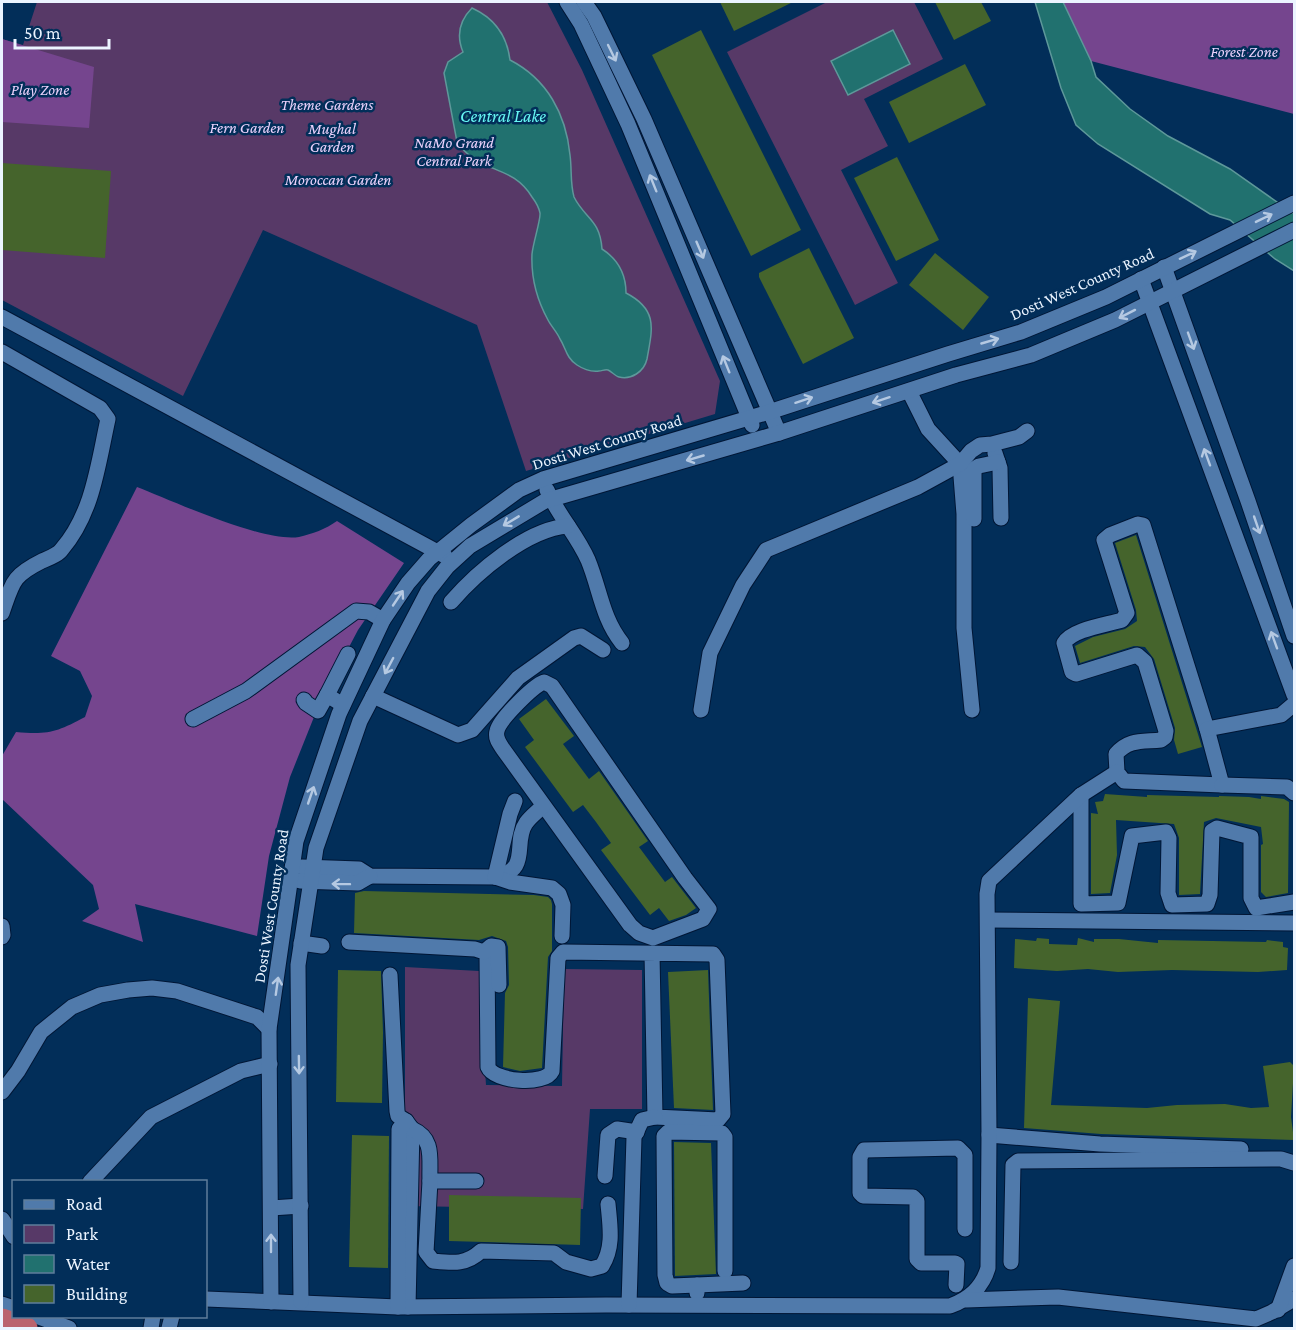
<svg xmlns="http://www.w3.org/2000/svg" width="1296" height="1330" font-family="'Crimson Pro',serif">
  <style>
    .green { fill: #573967 }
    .forest { fill: #75458e }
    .water { fill: #21716f; stroke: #5e989a; stroke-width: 1.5 }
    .building { fill: #45642c }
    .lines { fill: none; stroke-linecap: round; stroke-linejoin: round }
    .minor-casing { stroke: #001635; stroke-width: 17 }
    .highway-casing { stroke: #001635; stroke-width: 23 }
    .minor { stroke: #507aab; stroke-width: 15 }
    .highway { stroke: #ba636e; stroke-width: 21 }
    .oneway { stroke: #b5c9e2 }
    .labels { text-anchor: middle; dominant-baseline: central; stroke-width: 5; stroke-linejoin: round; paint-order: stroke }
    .park-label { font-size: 16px; font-style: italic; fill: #ecd2fc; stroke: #022e59 }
    .street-label { font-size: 16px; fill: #ebf4ff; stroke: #022e59 }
    .water-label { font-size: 18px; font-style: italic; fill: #67f8f4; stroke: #022e59 }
  </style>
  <rect width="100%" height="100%" fill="#022e59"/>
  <g class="green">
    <path d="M37,2H547L582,70L720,381L715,414L526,471L477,325L263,230L183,396L2,300V39L23,45Z"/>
    <path d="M827,2H914L943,59L864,99L888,146L841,170L898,283L855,305L727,52Z"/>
    <path d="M405,967L479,971L486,1085L562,1086L564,969L642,970V1109H590L583,1209L405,1206Z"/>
  </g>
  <g class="forest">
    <path d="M1063,2H1294V114L1091,61Z"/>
    <path d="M2,39L94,67L89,128L2,122Z"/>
    <path d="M137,487C173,501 264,543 299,537C312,534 326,529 337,521L404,563L358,630L320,702L290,777L269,856L257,936L135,904L143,942L82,921L99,909L93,885L2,799V756L16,732C48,735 57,732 85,717L92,696L80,671L51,656Z"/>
  </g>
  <g class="water">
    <path d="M1035,2H1063L1091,61L1096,77L1130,109L1168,136L1230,169L1294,214V271L1275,259L1230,220L1210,214L1098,144L1076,125L1061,88Z"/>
    <path d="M472,8C494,18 507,35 510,60C547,79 566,114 570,155C572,169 570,183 574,197C585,219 600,219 602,249C619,260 626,274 626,293C659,310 652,330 647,359C644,372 631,380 619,377C615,376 611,371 608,370C605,369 602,371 599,371C591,372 583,369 577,365C566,358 566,348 560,339C557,332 551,326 548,320C537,300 531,276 532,254C533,243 541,219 540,213C539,208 535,201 532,197C511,163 480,175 457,142L444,73L448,62L463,52C456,35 459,21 472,8Z"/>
    <path d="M893,30L910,64L848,95L831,61Z"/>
  </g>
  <g class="building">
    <path d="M720,2H793L734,31Z"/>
    <path d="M935,2H981L991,21L954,40Z"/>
    <path d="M701,30L801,230L751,256L652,55Z"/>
    <path d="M965,64L986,105L909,143L889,102Z"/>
    <path d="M897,157L939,240L896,261L854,178Z"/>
    <path d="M2,163L111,171L105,258L2,250Z"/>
    <path d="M809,248L854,338L803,364L759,277V273Z"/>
    <path d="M935,253L989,297L963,330L909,285Z"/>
    <path d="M1136,535L1202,747L1178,754L1174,740L1175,728L1154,659L1145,647L1134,646L1080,663L1075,646L1093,637L1125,629L1137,621L1136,610L1115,543Z"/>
    <path d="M546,699L574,736L563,744L589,779L599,771L648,841L639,847L665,882L672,877L696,908L686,915L669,921L659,908L650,915L601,850L611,843L596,822L583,805L573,812L525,747L534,740L519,719Z"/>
    <path d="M1105,794L1147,797V795L1219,797V796L1249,797L1261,799V796L1284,799L1289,802L1288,893L1266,897L1261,892V845L1263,844L1261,827L1216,818L1204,822L1200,894L1179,895V838L1174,824L1116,820L1117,855L1110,893L1091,894V813L1098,814L1095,802L1103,801Z"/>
    <path d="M364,891L534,895L548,897L551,900L552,904V951L548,957L542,1068L520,1071L503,1067L505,993L509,985L508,947L506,941L492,936L479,940L354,933L355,893Z"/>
    <path d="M1037,938L1049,939V944L1077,945L1078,938L1094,942V939H1119L1158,943V940L1266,942L1267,940L1283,942V947L1288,948L1287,970L1258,972L1172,970L1118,972L1088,969L1057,971L1014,968L1015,939L1036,941Z"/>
    <path d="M338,970L381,971L383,1032L382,1103L336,1102Z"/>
    <path d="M708,970L713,1110L674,1108L668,972Z"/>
    <path d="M1028,998L1060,1001L1051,1105L1147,1108L1177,1105L1225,1104L1251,1108L1269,1107L1263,1066L1290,1062L1294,1066L1291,1117L1294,1140L1101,1134L1024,1128Z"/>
    <path d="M352,1135L389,1136L388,1268L349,1267Z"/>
    <path d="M674,1142L711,1143L716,1274L675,1276Z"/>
    <path d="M449,1195L581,1198L580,1245L449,1241Z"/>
  </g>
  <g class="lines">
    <g class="minor-casing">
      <g id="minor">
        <path d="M567,2L581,24L628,124L752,425"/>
        <path d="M584,2L594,16L644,119L779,433"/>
        <path d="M1164,267L1248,501L1294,636"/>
        <path d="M1141,279L1294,695"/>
        <path d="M2,317L445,556"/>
        <path d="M2,352L100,408L108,419C98,464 93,513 62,549C58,555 49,558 42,561C12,576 13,582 2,613"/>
        <path d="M909,391L928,429L960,464L964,514V628L972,710"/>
        <path d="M995,453L1000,468L1001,518"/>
        <path d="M547,490C558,515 577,535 588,560C600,589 602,618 622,643"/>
        <path d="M974,519V469L979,466L998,462"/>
        <path d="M1138,524L1143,525L1207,729L1222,785L1124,781L1117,772L1116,754C1129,739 1142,742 1161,740L1165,737L1166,731L1145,662L1137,655L1076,674L1072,672L1064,643C1073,629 1106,625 1122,620L1127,613L1104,540L1110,535Z"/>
        <path d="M451,602C477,572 527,529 568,526"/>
        <path d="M544,682L552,686L685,878L709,909L703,919L653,938L639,933L630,925L503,749C499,743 495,738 497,731C499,720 533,686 544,682Z"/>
        <path d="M373,696L458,735L472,730L518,678L574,638L581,636L603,650"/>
        <path d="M304,700L306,703L318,711L327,695"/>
        <path d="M343,705L327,695L348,654"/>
        <path d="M701,710L710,653L743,585L766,550L918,487L960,464L971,451L980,445L992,444L1019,437L1027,431"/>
        <path d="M193,719L246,691L356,611L369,612L383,620"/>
        <path d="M1207,729L1281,715L1294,704"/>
        <path d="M1222,785L1287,787L1294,793"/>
        <path d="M1081,795V904L1118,903L1132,836L1166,832L1169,838L1168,893L1172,905L1207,904L1210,895L1212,831L1217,828L1251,837V898L1256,908L1294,902"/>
        <path d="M302,867L359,869L370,876L495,877C532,870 512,843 526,823C530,817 538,811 543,806"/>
        <path d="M495,877L510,882L552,888L559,894L563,905L562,936"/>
        <path d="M495,877L510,814L515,801"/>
        <path d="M300,881L358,883L370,876"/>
        <path d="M988,920L1294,923"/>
        <path d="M2,926L3,935L2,937"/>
        <path d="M349,942L475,949L484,952L487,955L488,1067C494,1082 545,1086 552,1071L558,958L563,952L713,954L717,960L723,1114L718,1120L655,1117L652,953"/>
        <path d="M301,943L322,946"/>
        <path d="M484,952L491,946L498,947L499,985"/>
        <path d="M390,975L397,1111L398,1116L406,1121L412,1129L408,1307"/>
        <path d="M2,1092L18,1071L41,1032L72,1007L100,995L128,990L152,988L177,991L257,1017L269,1029"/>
        <path d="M412,1129C435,1139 429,1159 430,1181H476"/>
        <path d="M989,1135L1100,1144L1241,1149"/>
        <path d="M605,1176L608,1135L617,1129L637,1132"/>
        <path d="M430,1181L426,1252L433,1261C453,1263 466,1265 481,1251L554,1253L566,1262L591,1269L602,1266C614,1247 610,1226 608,1204"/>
        <path d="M90,1182L151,1117L241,1071L270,1064"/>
        <path d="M271,1208L301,1206"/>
        <path d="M2,1219L14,1237"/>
        <path d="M1011,1262L1013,1165L1018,1161L1281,1159L1294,1163"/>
        <path d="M697,1285L672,1286L667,1283L665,1275L664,1136L668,1132L722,1133L725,1137V1271"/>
        <path d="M956,1285L957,1264L955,1263H921L917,1259V1201L913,1197L863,1196L860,1193V1157L864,1150L958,1148L965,1155V1229"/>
        <path d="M697,1293V1285L743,1283"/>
        <path d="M206,1299L398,1307L606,1305L950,1306C969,1299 982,1288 988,1268L989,1135L987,894L989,881L1081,795L1117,772"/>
        <path d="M966,1300L1058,1297L1256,1319L1272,1312L1294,1299"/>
        <path d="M271,1302L269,1029L296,841L339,714L383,620L408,583L429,559L471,525L519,490L543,479L769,412L948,354L1021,332L1106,297L1294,203"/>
        <path d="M301,1302L298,965L316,848L360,721L428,591L447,567L470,546L545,501L779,433L956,375L1031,355L1115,320L1294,230"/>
        <path d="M2,1304L14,1308"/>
        <path d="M629,1305L634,1137L642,1120L655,1117"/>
        <path d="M398,1307L399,1129L406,1121"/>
        <path d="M1278,1310L1294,1266"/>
        <path d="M36,1316L69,1328"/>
        <path d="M151,1328L153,1316"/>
        <path d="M169,1328L172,1316"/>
      </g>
    </g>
    <g class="highway-casing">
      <path id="highway" d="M2,1319L27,1328"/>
    </g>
    <use href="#minor" class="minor"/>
    <use href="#highway" class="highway"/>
  </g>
  <defs><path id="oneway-shaft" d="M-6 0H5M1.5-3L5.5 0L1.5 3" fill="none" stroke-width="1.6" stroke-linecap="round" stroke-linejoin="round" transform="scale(1.5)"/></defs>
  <g class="oneway">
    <use href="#oneway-shaft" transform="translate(612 53) rotate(64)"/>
    <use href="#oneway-shaft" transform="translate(653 183) rotate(-112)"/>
    <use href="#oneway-shaft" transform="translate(1264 218) rotate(-26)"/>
    <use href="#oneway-shaft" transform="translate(700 250) rotate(67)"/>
    <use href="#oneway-shaft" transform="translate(1188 255) rotate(-25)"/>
    <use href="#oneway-shaft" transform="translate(1127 314) rotate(153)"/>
    <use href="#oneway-shaft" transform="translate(990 341) rotate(-16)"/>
    <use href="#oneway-shaft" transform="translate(1191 341) rotate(70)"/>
    <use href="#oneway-shaft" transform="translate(726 364) rotate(-112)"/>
    <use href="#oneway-shaft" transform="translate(804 400) rotate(-18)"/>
    <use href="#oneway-shaft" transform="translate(881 400) rotate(162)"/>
    <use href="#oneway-shaft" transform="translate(1207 457) rotate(-110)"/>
    <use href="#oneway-shaft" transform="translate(695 458) rotate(164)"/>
    <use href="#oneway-shaft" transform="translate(511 521) rotate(149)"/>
    <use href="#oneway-shaft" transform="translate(1257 525) rotate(71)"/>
    <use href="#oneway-shaft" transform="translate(398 598) rotate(-56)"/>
    <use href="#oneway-shaft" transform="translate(1274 640) rotate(-110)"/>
    <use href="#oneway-shaft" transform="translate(389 666) rotate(118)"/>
    <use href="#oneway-shaft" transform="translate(311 795) rotate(-71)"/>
    <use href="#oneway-shaft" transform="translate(341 884) rotate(-179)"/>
    <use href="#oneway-shaft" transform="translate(277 986) rotate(-82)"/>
    <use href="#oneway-shaft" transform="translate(299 1065) rotate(89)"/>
    <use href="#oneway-shaft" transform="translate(271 1243) rotate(-90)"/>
  </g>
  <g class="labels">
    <g class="park-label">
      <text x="1244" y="51">Forest Zone</text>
      <text x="40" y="89">Play Zone</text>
      <text x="327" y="104">Theme Gardens</text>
      <text x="247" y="127">Fern Garden</text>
      <text x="332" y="128">Mughal<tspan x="332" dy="18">Garden</tspan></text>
      <text x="454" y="142">NaMo Grand<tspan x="454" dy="18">Central Park</tspan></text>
      <text x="338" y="179">Moroccan Garden</text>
    </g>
    <g class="street-label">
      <text transform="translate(1082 284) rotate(-24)">Dosti West County Road</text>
      <text transform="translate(607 442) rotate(-17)">Dosti West County Road</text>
      <text transform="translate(271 906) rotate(-81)">Dosti West County Road</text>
    </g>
    <g class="water-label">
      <text x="503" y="116">Central Lake</text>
    </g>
  </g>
  <rect width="1296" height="1330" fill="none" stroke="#ebf4ff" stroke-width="6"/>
  <rect x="12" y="1180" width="195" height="138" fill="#022e59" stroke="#5f7d9b" stroke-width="1.5"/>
  <rect x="24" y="1200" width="30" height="9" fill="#507aab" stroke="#5f7d9b" stroke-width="1.5"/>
  <text x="66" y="1210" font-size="18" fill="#ebf4ff">Road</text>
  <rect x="24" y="1225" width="30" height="18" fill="#573967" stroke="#5f7d9b" stroke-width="1.5"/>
  <text x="66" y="1240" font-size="18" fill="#ebf4ff">Park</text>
  <rect x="24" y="1255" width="30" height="18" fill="#21716f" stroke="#5f7d9b" stroke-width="1.5"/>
  <text x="66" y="1270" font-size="18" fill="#ebf4ff">Water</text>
  <rect x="24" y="1285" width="30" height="18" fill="#45642c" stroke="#5f7d9b" stroke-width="1.5"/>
  <text x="66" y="1300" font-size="18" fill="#ebf4ff">Building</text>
  <path d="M15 39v9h94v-9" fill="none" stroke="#ebf4ff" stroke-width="3"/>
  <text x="24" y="39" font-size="18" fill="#ebf4ff" stroke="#022e59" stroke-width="4.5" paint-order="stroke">50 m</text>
</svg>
